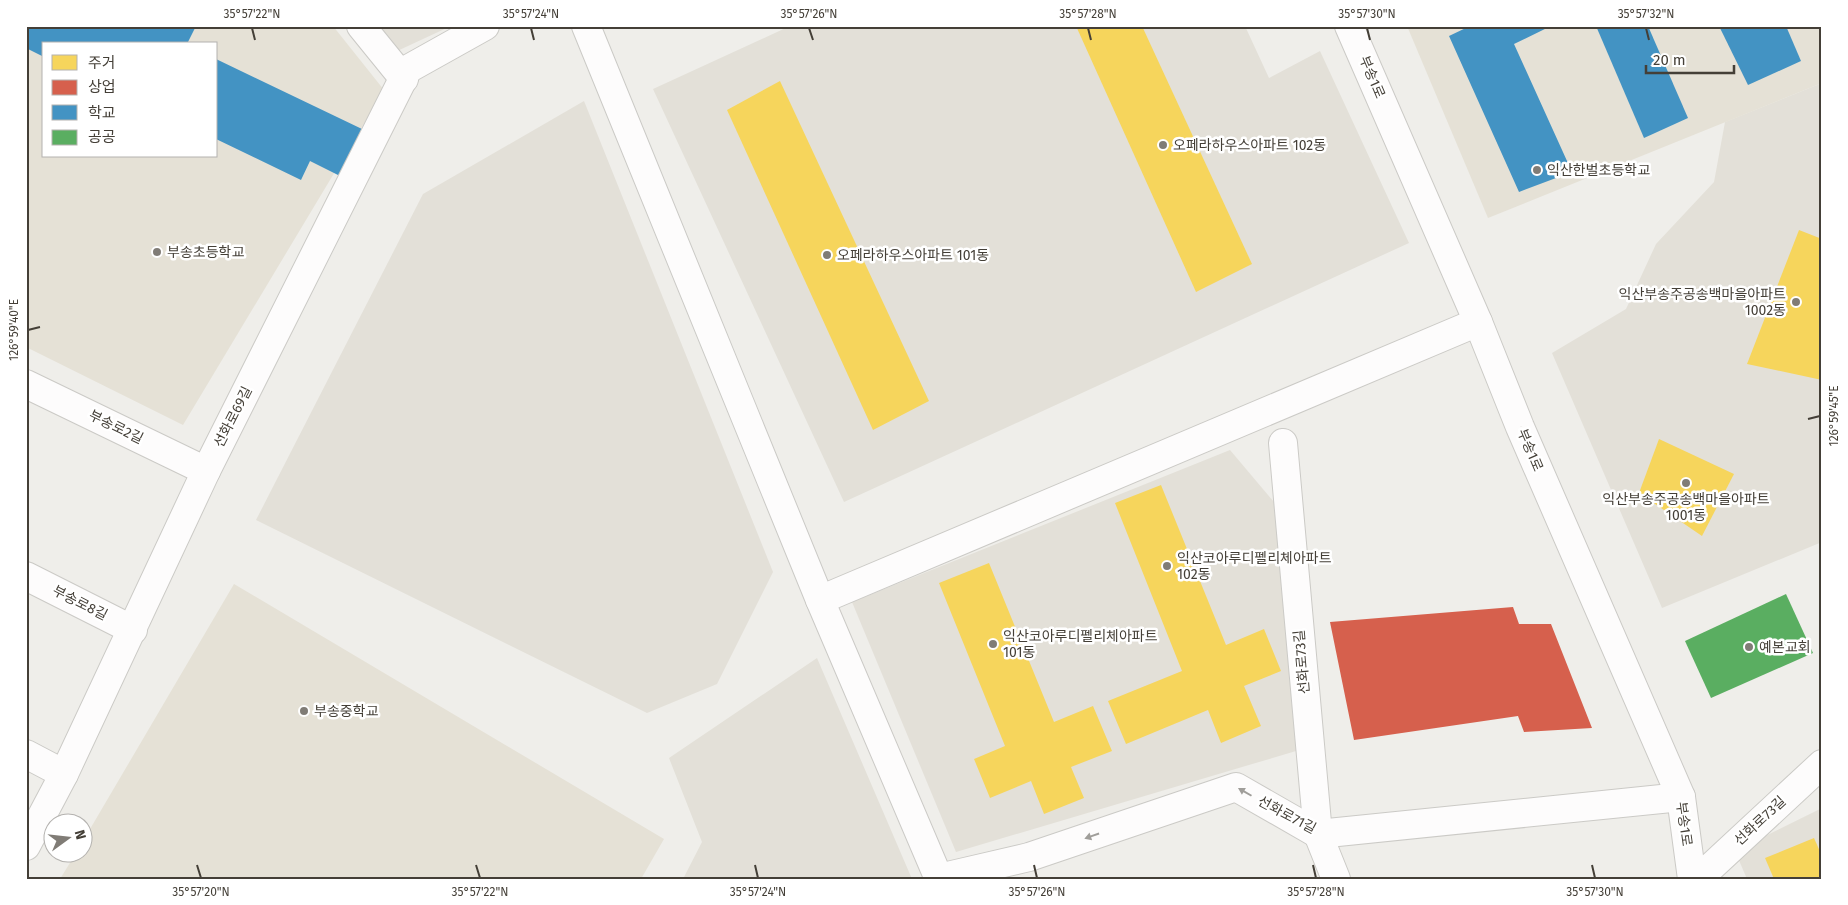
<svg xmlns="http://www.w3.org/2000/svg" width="1848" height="905" font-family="'Fira Sans','Noto Sans KR',sans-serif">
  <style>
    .residential { fill: #e3e0d8 }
    .education { fill: #e5e1d6; fill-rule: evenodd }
    .homes { fill: #f6d55c }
    .shops { fill: #d6604d }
    .schools { fill: #4393c3 }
    .public { fill: #5aae61 }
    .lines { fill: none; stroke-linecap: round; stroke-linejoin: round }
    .minor-casing { stroke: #cbcac6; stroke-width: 30 }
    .minor { stroke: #fdfcfc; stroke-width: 28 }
    .oneway { fill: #a09e9a }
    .ticks { fill: none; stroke: #443f37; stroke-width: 2 }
    .poi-dot { fill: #807c76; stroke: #fff; stroke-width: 2 }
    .labels { text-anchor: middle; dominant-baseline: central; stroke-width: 5; stroke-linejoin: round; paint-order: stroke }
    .street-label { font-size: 14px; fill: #443f37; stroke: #fff }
    .poi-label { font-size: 14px; fill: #443f37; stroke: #fff; text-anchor: start }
    .neatline { fill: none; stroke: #443f37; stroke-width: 2 }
    .ticks-label { font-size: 12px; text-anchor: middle; fill: #443f37 }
  </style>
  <rect width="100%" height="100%" fill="#efeeea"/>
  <g class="residential">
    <path d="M365,26H451L380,59Z"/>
    <path d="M790,26H1245L1269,78L1320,51L1409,243L844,502L653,89Z"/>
    <path d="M1822,83V542L1662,608L1552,353L1626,309L1656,244L1714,182L1725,122Z"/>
    <path d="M584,101L773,572L717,684L647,713L256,520L423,194Z"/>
    <path d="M1230,450L1274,502L1296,751L956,852L852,602Z"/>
    <path d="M817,658L912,879H683L702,842L669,758Z"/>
    <path d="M1822,808V879H1747L1735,851Z"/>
  </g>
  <g class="education">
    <path d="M26,26H333L384,90L183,425L26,347ZM44,44H216V156H44Z"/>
    <path d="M1407,26H1822V83L1488,218Z"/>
    <path d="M234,584L664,839L641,879H60L76,853L82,852L83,841Z"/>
  </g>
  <g class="homes">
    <path d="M1076,26H1142L1252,264L1196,292Z"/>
    <path d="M780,81L929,401L873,430L727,110Z"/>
    <path d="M1799,230L1822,239V380L1747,364Z"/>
    <path d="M1659,439L1734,474L1702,536L1639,493Z"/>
    <path d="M1161,485L1226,645L1264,629L1281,671L1244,686L1261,726L1221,743L1208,710L1126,744L1108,701L1182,671L1115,503Z"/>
    <path d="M989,563L1054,722L1093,706L1112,751L1071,767L1084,798L1044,814L1031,781L990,798L974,759L1005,746L939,583Z"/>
    <path d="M1814,838L1822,856V879H1774L1765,858Z"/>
  </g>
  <path class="shops" d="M1513,607L1519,624H1551L1592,728L1524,732L1518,716L1354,740L1330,622Z"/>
  <g class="schools">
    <path d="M26,26H196L187,44H44V57L26,48Z"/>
    <path d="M1470,26H1551L1514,44L1572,172L1519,192L1449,36Z"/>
    <path d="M1596,26H1648L1688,118L1644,138Z"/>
    <path d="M1719,26H1786L1801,61L1748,85Z"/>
    <path d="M216,59L362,129L340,176L310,161L301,180L216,139Z"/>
  </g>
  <path class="public" d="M1786,594L1813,653L1711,698L1685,641Z"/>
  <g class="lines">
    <g class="minor-casing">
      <g id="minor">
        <path d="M361,26L404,79"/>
        <path d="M586,26L820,600L939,879"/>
        <path d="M1349,26L1478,322L1520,427L1681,797L1692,879"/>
        <path d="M26,384L206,471"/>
        <path d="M1283,443L1318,834L1336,879"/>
        <path d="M26,576L133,630"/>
        <path d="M820,600L1478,322"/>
        <path d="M26,754L64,774"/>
        <path d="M26,846L64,774L206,471L408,69L485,26"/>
        <path d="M939,878L1029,857L1236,787L1318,834L1681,797"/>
        <path d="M1698,879L1822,764"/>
      </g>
    </g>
    <use href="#minor" class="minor"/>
  </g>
  <defs><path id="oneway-solid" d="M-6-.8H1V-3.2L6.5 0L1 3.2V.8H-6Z" transform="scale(1.25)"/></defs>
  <g class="oneway">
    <use href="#oneway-solid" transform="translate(1245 792) rotate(-150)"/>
    <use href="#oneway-solid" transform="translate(1092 836) rotate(161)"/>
  </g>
  <path class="ticks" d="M252,28L255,40M531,28L534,40M809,28L813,40M1088,28L1091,40M1367,28L1370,40M1646,28L1649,40M28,330L40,327M1808,419L1820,416M197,865L201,878M476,865L480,878M755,865L758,878M1034,865L1037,878M1313,865L1316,878M1592,865L1595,878"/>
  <g class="poi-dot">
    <circle cx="1163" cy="145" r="5"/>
    <circle cx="1537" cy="170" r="5"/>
    <circle cx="157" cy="252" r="5"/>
    <circle cx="827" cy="255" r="5"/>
    <circle cx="1796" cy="302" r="5"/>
    <circle cx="1686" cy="483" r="5"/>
    <circle cx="1167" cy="566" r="5"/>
    <circle cx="993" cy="644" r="5"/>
    <circle cx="1749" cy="647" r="5"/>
    <circle cx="304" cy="711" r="5"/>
  </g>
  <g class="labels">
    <g class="street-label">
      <text transform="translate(1372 77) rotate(67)">부송1로</text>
      <text transform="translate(233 417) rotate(-63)">선화로69길</text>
      <text transform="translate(116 427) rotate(26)">부송로2길</text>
      <text transform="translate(1530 450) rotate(67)">부송1로</text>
      <text transform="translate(80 603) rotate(27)">부송로8길</text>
      <text transform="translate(1302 662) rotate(-95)">선화로73길</text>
      <text transform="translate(1287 815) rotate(28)">선화로71길</text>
      <text transform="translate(1760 821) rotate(-43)">선화로73길</text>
      <text transform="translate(1684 824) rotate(82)">부송1로</text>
    </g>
    <g class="poi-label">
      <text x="1173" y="145">오페라하우스아파트 102동</text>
      <text x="1547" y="170">익산한벌초등학교</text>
      <text x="167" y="252">부송초등학교</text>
      <text x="837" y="255">오페라하우스아파트 101동</text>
      <text x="1786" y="294" text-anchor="end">익산부송주공송백마을아파트<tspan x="1786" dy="16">1002동</tspan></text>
      <text x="1686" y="499" text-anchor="middle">익산부송주공송백마을아파트<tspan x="1686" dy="16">1001동</tspan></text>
      <text x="1177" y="558">익산코아루디펠리체아파트<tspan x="1177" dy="16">102동</tspan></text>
      <text x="1003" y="636">익산코아루디펠리체아파트<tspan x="1003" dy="16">101동</tspan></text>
      <text x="1759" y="647">예본교회</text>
      <text x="314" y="711">부송중학교</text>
    </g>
  </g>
  <rect width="1848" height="905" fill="none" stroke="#ffffff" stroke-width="55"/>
  <rect x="42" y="42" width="175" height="115" fill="#ffffff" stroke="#b4b2af"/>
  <rect x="52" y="55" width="25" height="15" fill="#f6d55c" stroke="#b4b2af"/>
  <text x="88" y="68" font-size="15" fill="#443f37">주거</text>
  <rect x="52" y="80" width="25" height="15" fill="#d6604d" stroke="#b4b2af"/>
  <text x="88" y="92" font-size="15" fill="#443f37">상업</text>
  <rect x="52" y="105" width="25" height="15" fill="#4393c3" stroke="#b4b2af"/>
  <text x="88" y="118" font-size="15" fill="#443f37">학교</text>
  <rect x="52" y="130" width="25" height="15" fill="#5aae61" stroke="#b4b2af"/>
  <text x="88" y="142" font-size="15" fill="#443f37">공공</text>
  <g transform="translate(68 838) rotate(75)"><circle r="24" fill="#ffffff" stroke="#b4b2af"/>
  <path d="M0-4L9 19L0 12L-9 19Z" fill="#807c76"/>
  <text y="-8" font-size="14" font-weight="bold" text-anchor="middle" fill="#443f37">N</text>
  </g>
  <path d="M1646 65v8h88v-8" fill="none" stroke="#443f37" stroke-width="2.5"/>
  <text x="1653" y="65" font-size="15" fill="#443f37" stroke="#ffffff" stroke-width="4" paint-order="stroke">20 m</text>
  <rect x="28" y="28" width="1792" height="850" class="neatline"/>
  <g class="ticks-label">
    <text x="252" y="18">35°57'22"N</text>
    <text x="531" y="18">35°57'24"N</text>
    <text x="809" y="18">35°57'26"N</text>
    <text x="1088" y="18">35°57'28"N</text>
    <text x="1367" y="18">35°57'30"N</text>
    <text x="1646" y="18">35°57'32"N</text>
    <text transform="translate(14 330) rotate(-90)" y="4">126°59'40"E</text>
    <text transform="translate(1834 416) rotate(-90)" y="4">126°59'45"E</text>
    <text x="201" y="896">35°57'20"N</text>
    <text x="480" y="896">35°57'22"N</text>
    <text x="758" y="896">35°57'24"N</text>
    <text x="1037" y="896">35°57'26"N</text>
    <text x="1316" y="896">35°57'28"N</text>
    <text x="1595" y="896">35°57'30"N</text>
  </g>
</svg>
